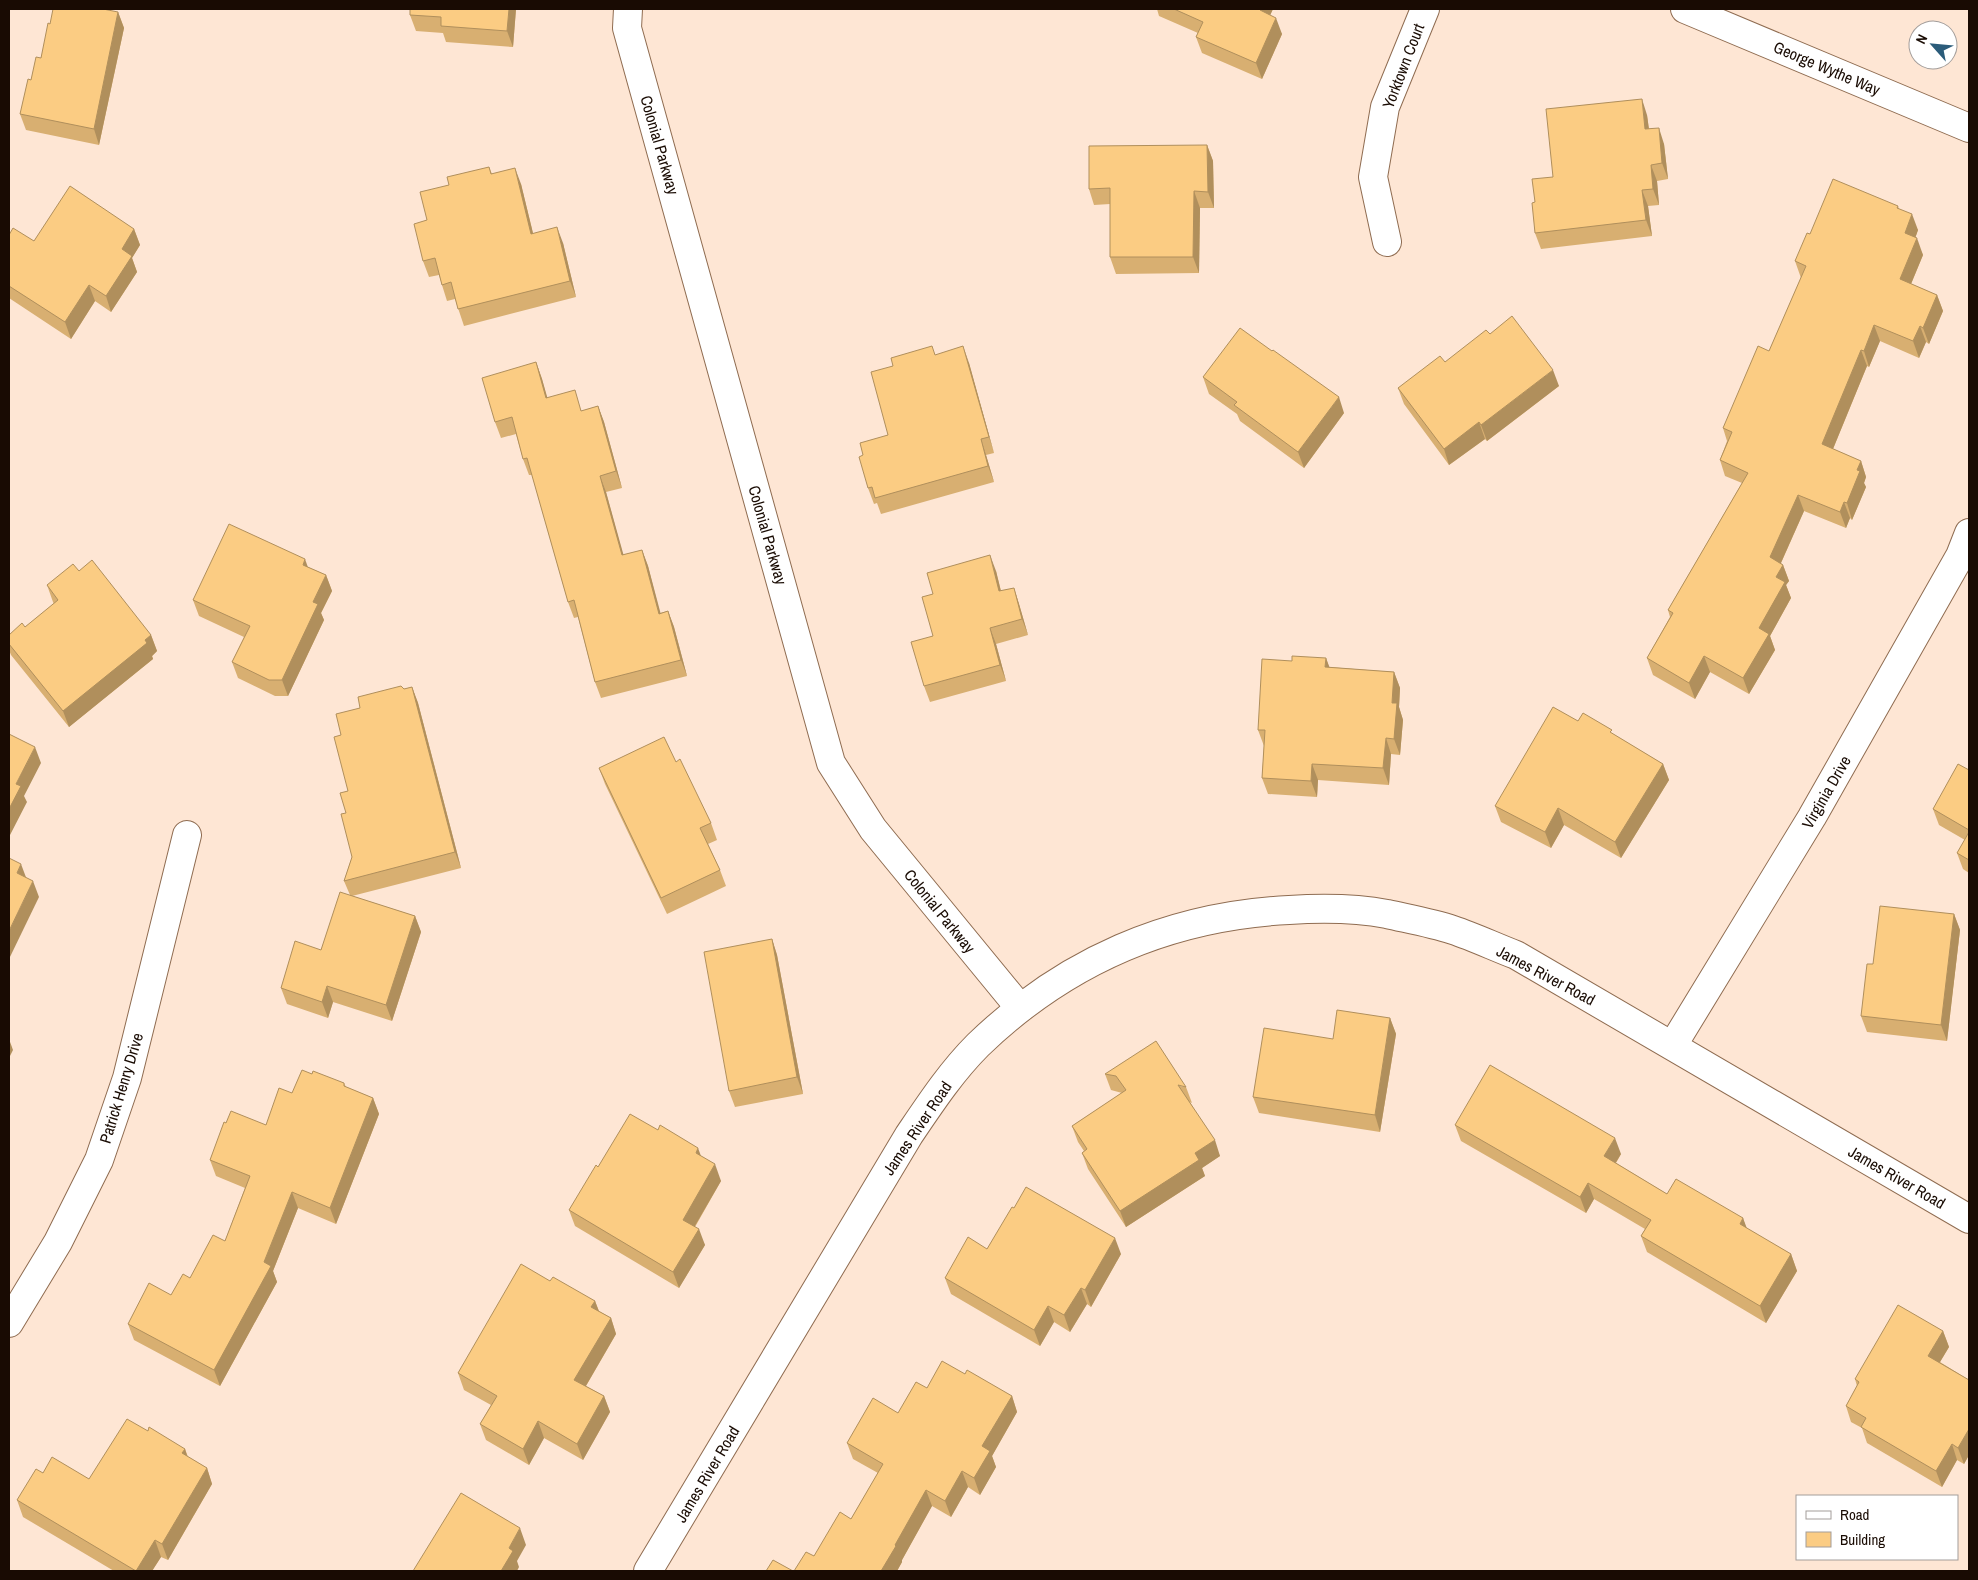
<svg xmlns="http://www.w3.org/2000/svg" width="1978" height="1580" font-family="'Archivo Narrow',sans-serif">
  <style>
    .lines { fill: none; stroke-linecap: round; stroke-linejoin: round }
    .street-casing { stroke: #8f6c51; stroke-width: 30 }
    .street { stroke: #fff; stroke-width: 28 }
    .wall { fill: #d8af71 }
    .shaded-wall { fill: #b08f5c }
    .building { fill: #fbcc83; stroke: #b08f5c }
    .labels { text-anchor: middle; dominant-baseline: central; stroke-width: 5; stroke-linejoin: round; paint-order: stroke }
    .street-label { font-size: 16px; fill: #190b03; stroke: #fff }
  </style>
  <rect width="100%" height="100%" fill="#fee6d4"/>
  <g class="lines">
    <g class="street-casing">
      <g id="street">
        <path d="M628,9L627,28L831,763L873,829L1020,1008"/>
        <path d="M1685,9L1969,128"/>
        <path d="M1387,242L1373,177L1385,107L1425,9"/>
        <path d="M1673,1045L1812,817L1960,556L1969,533"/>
        <path d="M9,1323L58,1242L99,1160L127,1078L187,835"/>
        <path d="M648,1571L909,1135C930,1104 951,1072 978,1045C1064,962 1169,916 1289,910C1321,908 1355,908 1387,914C1409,919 1432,923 1453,930C1474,937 1495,947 1516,955L1969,1219"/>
      </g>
    </g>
    <use href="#street" class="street"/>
  </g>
  <g class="wall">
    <path d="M516,9L513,47L446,42L443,33L416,31L410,15Z"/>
    <path d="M1157,9H1273L1270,15L1282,34L1262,79L1202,53L1196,37L1198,33L1159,16Z"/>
    <path d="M118,12L124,28L99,145L26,130L20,114L31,80L41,58L50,24Z"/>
    <path d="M1647,115L1649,129L1664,144L1668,179L1657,181L1659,205L1648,206L1652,236L1541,249L1535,233V202L1553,177Z"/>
    <path d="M1207,145L1213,161L1214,208H1200L1199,273L1116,274L1110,257V204L1094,205L1089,189Z"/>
    <path d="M489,167L492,174L521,184L533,233L563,243L576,297L464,326L455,299L447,301L442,285L439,275L429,277L423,261L427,220L449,185Z"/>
    <path d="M1898,206L1899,209L1918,230L1915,238L1923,255L1911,284L1937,295L1943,311L1929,344L1926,342L1919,358L1880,341L1869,367L1867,366L1833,449L1861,461L1866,477L1864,483L1866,487L1852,520L1850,518L1846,528L1804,511L1781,563L1783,565L1789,581L1786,585L1791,598L1770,636L1775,650L1749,694L1710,672L1695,699L1653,675L1647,658L1670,617L1668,610L1742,483L1725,476L1720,460L1727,441L1723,428L1769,351L1801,278L1795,261L1810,234Z"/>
    <path d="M134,229L140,245L132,258L137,272L111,312L95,301L71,339L9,298V235L34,241Z"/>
    <path d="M1490,334L1559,386L1487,441L1485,439L1449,465L1404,404L1398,388L1445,362Z"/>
    <path d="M935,355L969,363L994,453L986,455L994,482L881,514L877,503L874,504L868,488L863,455L888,435Z"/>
    <path d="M536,362L542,379L547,398L582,411L598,406L604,422L622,488L606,492L623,555L642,550L648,566L660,613L668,611L674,627L687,676L601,698L595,682L578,617L574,618L568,602L532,475H529L523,459L516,434L501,438L495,422Z"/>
    <path d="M1203,377L1344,413L1304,468L1240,421L1237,414L1209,394Z"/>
    <path d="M308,567L326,575L332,591L321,613L324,620L288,696H275L238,678L232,662L244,637L199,616L193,600Z"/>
    <path d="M79,571L151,635L157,651L152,656L153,659L69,727L11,655L9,650V635L25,627L54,604L53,602L47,585Z"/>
    <path d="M996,571L1001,591L1014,588L1019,604L1028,635L996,644L1006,681L930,702L924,686L933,636V594Z"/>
    <path d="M1326,658L1329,667L1394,672L1400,688L1399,707L1403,720L1400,755L1391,754L1389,785L1318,780L1317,797L1268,794L1262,778L1264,746L1258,730L1292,661Z"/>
    <path d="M412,687L418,703L461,868L352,896L415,916L421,932L392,1021L333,1002L328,1018L287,1004L281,988L321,950L350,895L344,881L352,857L346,813L348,791L341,735L360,708L404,689Z"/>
    <path d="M1578,721L1613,734L1663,764L1669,780L1621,858L1564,825L1551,848L1501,822L1495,806Z"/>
    <path d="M676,762L711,823L717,840L708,844L720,870L726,886L667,914L605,784L599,768Z"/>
    <path d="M1969,770V873L1963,869L1957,853L1965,840L1939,825L1933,809Z"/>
    <path d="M1954,914L1960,930L1947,1041L1867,1032L1861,1016L1873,964Z"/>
    <path d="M772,939L777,955L803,1094L735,1107L729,1091Z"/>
    <path d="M1390,1018L1396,1034L1380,1132L1259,1113L1253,1097L1333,1039Z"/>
    <path d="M312,1074L344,1083L346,1087L373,1098L379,1114L336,1224L298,1208L273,1271L277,1282L220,1386L134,1340L128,1324L171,1295L190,1278L225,1241L245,1188L216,1176L210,1160L226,1123L266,1125L292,1093Z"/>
    <path d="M1105,1074L1186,1087L1192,1103L1190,1102L1220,1156L1202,1168L1205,1176L1126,1227L1088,1169L1082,1153L1084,1151L1078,1142L1072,1126L1122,1093L1111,1090Z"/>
    <path d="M1455,1125L1621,1154L1616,1163L1667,1194L1743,1218L1746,1228L1791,1254L1797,1271L1766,1323L1647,1252L1641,1236L1645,1229L1594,1199L1586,1213L1461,1141Z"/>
    <path d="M702,1157L721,1181L695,1227L705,1245L679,1288L575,1226L569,1210L598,1167Z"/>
    <path d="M1014,1208L1121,1254L1091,1307L1087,1304L1070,1332L1054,1322L1040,1346L951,1294L945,1278L987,1249Z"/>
    <path d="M550,1281L595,1301L599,1311L611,1318L616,1334L586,1386L604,1396L610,1412L583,1460L544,1438L529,1465L486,1440L480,1424L491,1405L464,1390L458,1373Z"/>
    <path d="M1943,1331L1949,1347L1940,1362L1969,1380V1455L1964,1464L1957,1460L1942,1487L1867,1443L1862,1428L1851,1422L1846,1406L1857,1386L1855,1379Z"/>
    <path d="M965,1374L1012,1396L1017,1412L992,1456L996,1467L980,1495L968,1487L951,1517L932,1506L902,1560V1562L897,1571H794L814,1556L851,1519L878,1473L853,1459L847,1443L898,1413L927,1388Z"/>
    <path d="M185,1449L188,1457L207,1468L212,1484L168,1560L161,1557L152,1571H114L23,1517L17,1500L43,1473L89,1479Z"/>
  </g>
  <g class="shaded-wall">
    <path d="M509,9H516L513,47L507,31Z"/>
    <path d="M1260,9H1273L1265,26L1260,10Z"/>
    <path d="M118,12L124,28L99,145L94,129Z"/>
    <path d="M1276,18L1282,34L1262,79L1256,63Z"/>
    <path d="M1642,99L1647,115L1651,145L1645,129Z"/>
    <path d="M1659,128L1664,144L1668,179L1662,163Z"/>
    <path d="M1207,145L1213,161L1214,208L1208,192Z"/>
    <path d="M1651,165L1657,181L1659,205L1653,189Z"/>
    <path d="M515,168L521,184L537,250L531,234Z"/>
    <path d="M1642,190L1648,206L1652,236L1646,220Z"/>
    <path d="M1194,191L1200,208L1199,273L1193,257Z"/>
    <path d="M1912,214L1918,230L1911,250L1905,233Z"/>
    <path d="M557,227L563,243L576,297L570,281Z"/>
    <path d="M134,229L140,245L132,258L137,272L111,312L106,296L122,249Z"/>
    <path d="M1917,238L1923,255L1906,296L1900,279Z"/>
    <path d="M89,285L95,301L71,339L65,322Z"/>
    <path d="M1937,295L1943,311L1929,344L1923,328Z"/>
    <path d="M1874,325L1880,341L1869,367L1864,351Z"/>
    <path d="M1920,326L1926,342L1919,358L1913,341Z"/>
    <path d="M963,346L969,363L994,453L989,437Z"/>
    <path d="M1861,350L1867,366L1828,461L1822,444Z"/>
    <path d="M536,362L542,379L552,414L546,398Z"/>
    <path d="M1553,370L1559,386L1487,441L1481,425Z"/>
    <path d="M1339,397L1344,413L1304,468L1298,452Z"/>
    <path d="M598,406L604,422L622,488L616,471Z"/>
    <path d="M1479,422L1485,439L1449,465L1444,449Z"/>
    <path d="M981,439L986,455L994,482L988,466Z"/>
    <path d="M1861,461L1866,477L1864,483L1866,487L1852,520L1847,503L1857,470Z"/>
    <path d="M600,476L606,492L628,571L622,555Z"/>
    <path d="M1798,495L1804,511L1776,574L1770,557Z"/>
    <path d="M1844,502L1850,518L1846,528L1840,512Z"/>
    <path d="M642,550L648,566L665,630L659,614Z"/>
    <path d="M990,555L996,571L1005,608L999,591Z"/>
    <path d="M305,559L311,576L303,565Z"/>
    <path d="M1783,565L1789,581L1786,585L1791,598L1770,636L1775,650L1749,694L1743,678L1776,577Z"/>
    <path d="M326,575L332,591L321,613L324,620L288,696L282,680L313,602Z"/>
    <path d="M1014,588L1019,604L1028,635L1022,619Z"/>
    <path d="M668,611L674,627L687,676L681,660Z"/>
    <path d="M990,628L996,644L1006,681L1000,665Z"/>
    <path d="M151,635L157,651L152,656L153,659L69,727L63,711Z"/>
    <path d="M1704,656L1710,672L1695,699L1689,683Z"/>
    <path d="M1326,658L1332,674L1325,667Z"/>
    <path d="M1394,672L1400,688L1399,707L1403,720L1400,755L1394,739L1392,703Z"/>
    <path d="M412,687L418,703L461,868L455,852Z"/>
    <path d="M1386,738L1391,754L1389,785L1383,768Z"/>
    <path d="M35,747L41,763L24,796L27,802L9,837V809L16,784Z"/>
    <path d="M1312,764L1318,780L1317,797L1311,781Z"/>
    <path d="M1663,764L1669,780L1621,858L1615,842Z"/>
    <path d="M1558,808L1564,825L1551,848L1545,832Z"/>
    <path d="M21,864L27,880L17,873Z"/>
    <path d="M33,881L39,897L9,959V931Z"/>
    <path d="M1954,914L1960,930L1947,1041L1941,1025Z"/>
    <path d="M415,916L421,932L392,1021L386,1005Z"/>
    <path d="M772,939L777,955L803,1094L797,1077Z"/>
    <path d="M327,986L333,1002L328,1018L322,1002Z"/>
    <path d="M1390,1018L1396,1034L1380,1132L1375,1115Z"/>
    <path d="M9,1039L13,1050L9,1058Z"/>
    <path d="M373,1098L379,1114L336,1224L330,1208Z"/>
    <path d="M1615,1138L1621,1154L1610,1172L1604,1156Z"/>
    <path d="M1215,1140L1220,1156L1202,1168L1205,1176L1126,1227L1120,1211L1195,1153Z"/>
    <path d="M698,1148L704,1164L696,1153Z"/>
    <path d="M715,1164L721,1181L689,1236L683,1220Z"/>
    <path d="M1588,1183L1594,1199L1586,1213L1580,1197Z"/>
    <path d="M292,1192L298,1208L273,1271L277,1282L220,1386L214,1370L264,1262Z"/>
    <path d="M1743,1218L1749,1234L1740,1224Z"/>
    <path d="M699,1229L705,1245L679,1288L673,1272Z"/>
    <path d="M1115,1238L1121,1254L1091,1307L1085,1290Z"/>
    <path d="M1791,1254L1797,1271L1766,1323L1760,1306Z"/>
    <path d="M1081,1288L1087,1304L1070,1332L1064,1315Z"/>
    <path d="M595,1301L601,1317L591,1307Z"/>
    <path d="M1048,1306L1054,1322L1040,1346L1034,1330Z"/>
    <path d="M611,1318L616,1334L580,1396L574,1380Z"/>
    <path d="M1943,1331L1949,1347L1934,1372L1928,1356Z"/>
    <path d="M604,1396L610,1412L583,1460L577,1444Z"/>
    <path d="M1012,1396L1017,1412L992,1456L996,1467L980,1495L974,1478L982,1446Z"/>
    <path d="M538,1421L544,1438L529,1465L523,1449Z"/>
    <path d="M1969,1429V1455L1964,1464L1958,1448Z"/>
    <path d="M1952,1444L1957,1460L1942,1487L1936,1471Z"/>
    <path d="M185,1449L190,1465L182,1453Z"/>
    <path d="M207,1468L212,1484L168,1560L162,1544Z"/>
    <path d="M962,1471L968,1487L951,1517L945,1501Z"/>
    <path d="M926,1490L932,1506L902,1560V1562L897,1571H881L895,1545Z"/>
    <path d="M520,1528L526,1545L517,1561L519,1567L517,1571H501L509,1548Z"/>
    <path d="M155,1540L161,1557L152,1571H136Z"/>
  </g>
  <g class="building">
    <path d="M53,9H103L118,12L94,129L20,114L28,79L31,80L36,57L41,58L48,23L50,24Z"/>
    <path d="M410,9H509L507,31L441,26V17L410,15Z"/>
    <path d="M1174,9H1260V10L1276,18L1256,63L1196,37L1203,22Z"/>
    <path d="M1642,99L1645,129L1659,128L1662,163L1651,165L1653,189L1642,190L1646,220L1535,233L1532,203L1535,202L1532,179L1553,177L1546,109Z"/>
    <path d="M1207,145L1208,192L1194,191L1193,257H1110V188L1089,189V146Z"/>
    <path d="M489,167L491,174L515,168L531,234L557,227L570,281L458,309L451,282L442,285L435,258L423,261L414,224L427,220L420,192L449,185L447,177Z"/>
    <path d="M1833,179L1898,206L1897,208L1912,214L1905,233L1917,238L1900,279L1937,295L1923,328L1920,326L1913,341L1874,325L1864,351L1861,350L1822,444L1861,461L1857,470L1860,471L1847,503L1844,502L1840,512L1798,495L1770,557L1783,565L1776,577L1785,582L1759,628L1769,634L1743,678L1704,656L1689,683L1647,658L1673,613L1668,610L1748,473L1720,460L1732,432L1723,428L1758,346L1769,351L1806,266L1795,261L1807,233L1810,234Z"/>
    <path d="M70,186L134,229L122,249L132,256L106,296L89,285L65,322L9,286V235L13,228L34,241Z"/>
    <path d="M1512,316L1553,370L1481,425L1479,422L1444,449L1398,388L1440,356L1445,362L1486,330L1490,334Z"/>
    <path d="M1240,328L1272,351L1273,350L1339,397L1298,452L1234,405L1237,402L1203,377Z"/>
    <path d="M932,346L935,355L963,346L989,437L981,439L988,466L875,498L872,487L868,488L859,457L863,455L860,443L888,435L871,372L893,366L891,358Z"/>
    <path d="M536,362L546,398L575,390L581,411L598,406L616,471L600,476L622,555L642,550L659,614L668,611L681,660L595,682L574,600L568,602L527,458L523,459L512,417L495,422L482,378Z"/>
    <path d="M229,524L305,559L303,565L326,575L313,602L318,604L282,680H269L232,662L250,626L193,600Z"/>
    <path d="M990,555L999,591L1014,588L1022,619L990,628L1000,665L924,686L911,642L933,636L922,597L933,594L927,573Z"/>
    <path d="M92,560L151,635L145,640L147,643L63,711L9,644V635L22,623L25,627L58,600L47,585L73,564L79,571Z"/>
    <path d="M1292,656L1326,658L1325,667L1394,672L1392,703H1397L1394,739L1386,738L1383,768L1312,764L1311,781L1262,778L1265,730H1258L1262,659L1292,661Z"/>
    <path d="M401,686L404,689L412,687L455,852L344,881L352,857L341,814L346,813L340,793L348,791L334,737L341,735L336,714L360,708L358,697Z"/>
    <path d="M1553,707L1578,721L1583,713L1612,730L1610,732L1663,764L1615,842L1558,808L1545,832L1495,806Z"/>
    <path d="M9,734L35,747L16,784L21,786L9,809Z"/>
    <path d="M664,737L676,762L680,759L711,823L700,828L720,870L661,898L599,768Z"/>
    <path d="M1958,764L1969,770V830L1933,809Z"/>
    <path d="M1969,832V860L1957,853Z"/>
    <path d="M9,858L21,864L17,873L33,881L9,931Z"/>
    <path d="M340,892L415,916L386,1005L327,986L322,1002L281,988L295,941L321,950Z"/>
    <path d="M1880,906L1954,914L1941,1025L1861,1016L1867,964H1873Z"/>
    <path d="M772,939L797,1077L729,1091L704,952Z"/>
    <path d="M1337,1010L1390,1018L1375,1115L1253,1097L1264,1028L1333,1039Z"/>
    <path d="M1156,1041L1186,1087L1178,1085L1215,1140L1195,1153L1199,1160L1120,1211L1082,1153L1087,1149L1072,1126L1126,1090L1116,1076L1105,1074Z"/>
    <path d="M1490,1065L1615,1138L1604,1156L1667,1194L1676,1179L1743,1218L1740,1224L1791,1254L1760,1306L1641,1236L1651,1220L1588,1183L1580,1197L1455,1125Z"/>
    <path d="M302,1070L312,1074L313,1071L344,1083V1086L373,1098L330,1208L292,1192L264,1262L271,1266L214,1370L128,1324L149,1283L171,1295L183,1274L190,1278L213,1235L225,1241L250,1176L210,1160L224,1122L226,1123L231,1111L266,1125L279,1088L292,1093Z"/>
    <path d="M630,1114L658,1130L660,1125L698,1148L696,1153L715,1164L683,1220L699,1229L673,1272L569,1210L596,1165L598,1167Z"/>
    <path d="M1026,1187L1115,1238L1085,1290L1081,1288L1064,1315L1048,1306L1034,1330L945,1278L968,1237L987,1249L1012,1207L1014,1208Z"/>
    <path d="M521,1264L550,1281L553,1277L595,1301L591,1307L611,1318L574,1380L604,1396L577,1444L538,1421L523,1449L480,1424L497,1396L458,1373Z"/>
    <path d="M1898,1305L1943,1331L1928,1356L1969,1380V1429L1958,1448L1952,1444L1936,1471L1861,1427L1866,1418L1846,1406L1859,1382L1855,1379Z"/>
    <path d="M942,1361L965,1374L967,1370L1012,1396L982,1446L990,1451L974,1478L962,1471L945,1501L926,1490L895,1545L896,1546L881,1571H794L806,1552L814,1556L840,1512L851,1519L883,1464L847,1443L873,1398L898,1413L916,1382L927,1388Z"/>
    <path d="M127,1419L148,1431L149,1427L185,1449L182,1453L207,1468L162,1544L155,1540L136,1571L17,1500L36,1469L43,1473L52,1457L89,1479Z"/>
    <path d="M461,1493L520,1528L509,1548L513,1551L501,1571H413Z"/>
    <path d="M773,1560L793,1571H766Z"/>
  </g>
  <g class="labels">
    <g class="street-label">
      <text transform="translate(1403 66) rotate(-69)">Yorktown Court</text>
      <text transform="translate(1827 68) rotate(23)">George Wythe Way</text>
      <text transform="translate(660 145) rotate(74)">Colonial Parkway</text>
      <text transform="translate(768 535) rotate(74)">Colonial Parkway</text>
      <text transform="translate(1826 792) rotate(-60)">Virginia Drive</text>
      <text transform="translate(940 911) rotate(51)">Colonial Parkway</text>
      <text transform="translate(1546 975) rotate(28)">James River Road</text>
      <text transform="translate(121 1088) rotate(-73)">Patrick Henry Drive</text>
      <text transform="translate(917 1128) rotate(-56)">James River Road</text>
      <text transform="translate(1897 1177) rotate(30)">James River Road</text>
      <text transform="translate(707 1474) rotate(-59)">James River Road</text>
    </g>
  </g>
  <rect width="1978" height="1580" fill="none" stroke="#190b03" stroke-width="20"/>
  <rect x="1796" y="1495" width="162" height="65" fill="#ffffff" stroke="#a39d9a"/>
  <rect x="1806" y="1511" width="25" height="8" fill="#ffffff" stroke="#a39d9a"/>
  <text x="1840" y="1520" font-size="15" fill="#190b03">Road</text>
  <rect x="1806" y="1532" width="25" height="15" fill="#fbcc83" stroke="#a39d9a"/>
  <text x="1840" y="1545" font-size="15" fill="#190b03">Building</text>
  <g transform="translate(1933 45) rotate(297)"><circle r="24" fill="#ffffff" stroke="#a39d9a"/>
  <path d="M0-4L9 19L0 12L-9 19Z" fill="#2b5c7a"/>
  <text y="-8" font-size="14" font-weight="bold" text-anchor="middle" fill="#190b03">N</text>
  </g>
</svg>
